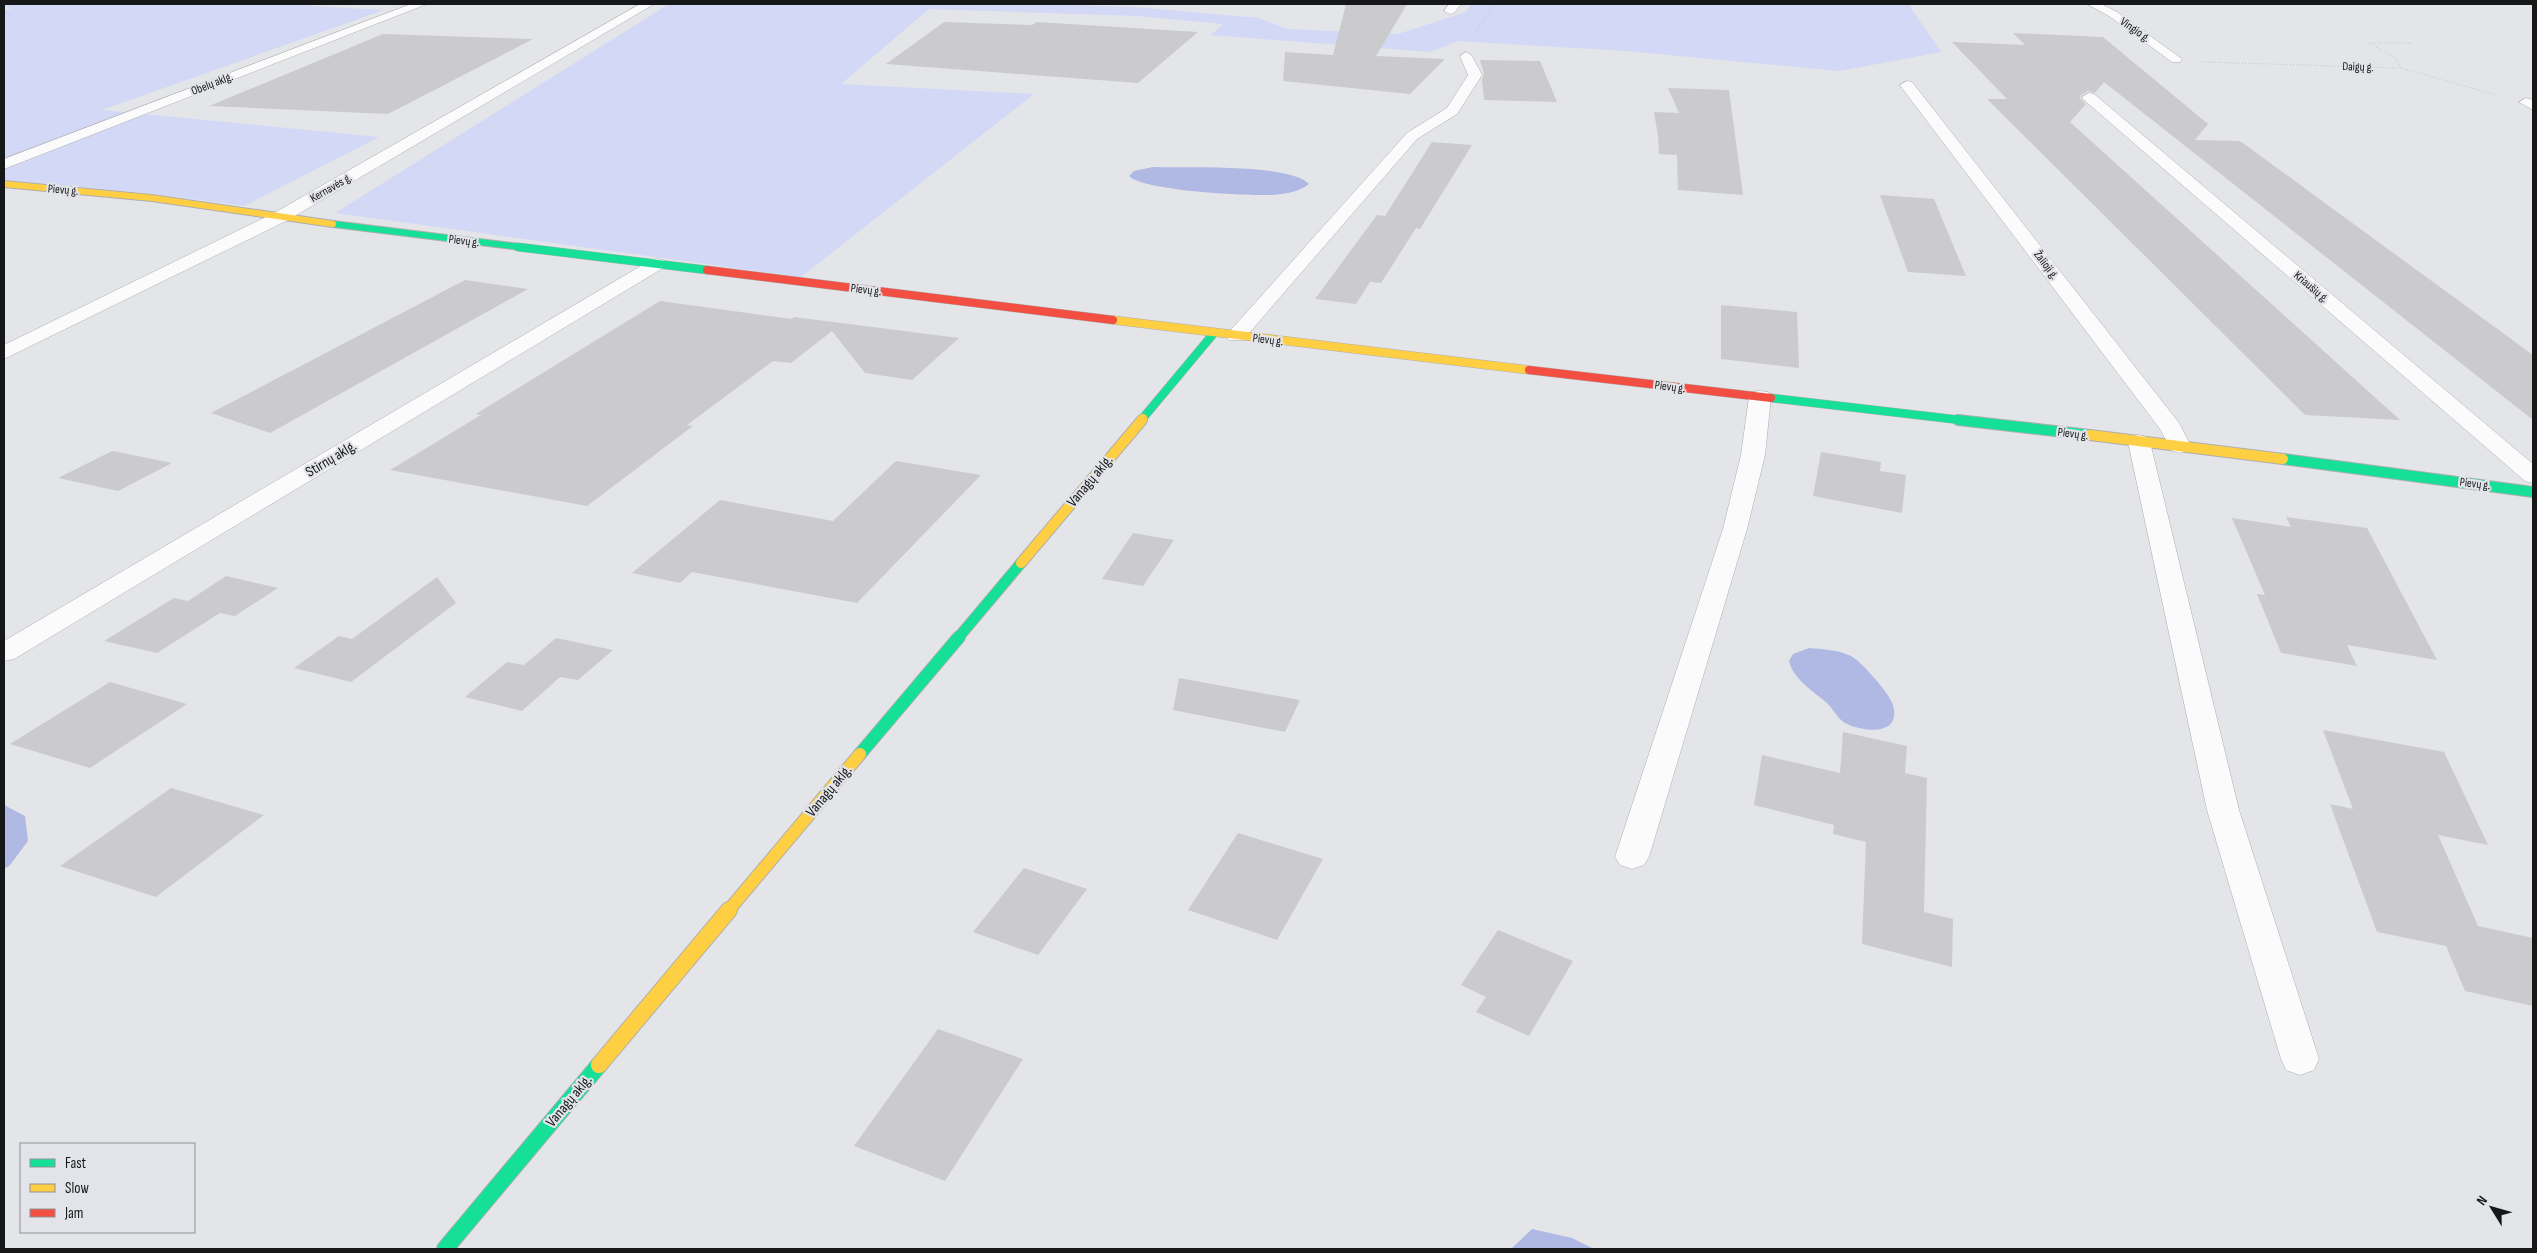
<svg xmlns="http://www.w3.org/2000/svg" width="2537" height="1253" font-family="'Sofia Sans Condensed',sans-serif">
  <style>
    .green { fill: #d2d8f5 }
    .water { fill: #b0b9e4 }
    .building { fill: #cbcbce }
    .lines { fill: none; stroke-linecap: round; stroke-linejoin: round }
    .street-casing { stroke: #aeaeb1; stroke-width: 1 }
    .fast-far4-casing { stroke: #aeaeb1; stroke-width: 8 }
    .fast-far3-casing { stroke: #aeaeb1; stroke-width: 9 }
    .fast-far2-casing { stroke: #aeaeb1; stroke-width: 12 }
    .fast-far1-casing { stroke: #aeaeb1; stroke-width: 14 }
    .fast-casing { stroke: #aeaeb1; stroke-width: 18 }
    .slow-far4-casing { stroke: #aeaeb1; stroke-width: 8 }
    .slow-far3-casing { stroke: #aeaeb1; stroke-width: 9 }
    .slow-far2-casing { stroke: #aeaeb1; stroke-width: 12 }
    .slow-far1-casing { stroke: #aeaeb1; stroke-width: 14 }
    .slow-casing { stroke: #aeaeb1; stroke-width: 18 }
    .jam-casing { stroke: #aeaeb1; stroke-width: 9 }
    .path { stroke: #c5c5c6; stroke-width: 1; stroke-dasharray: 1 2; stroke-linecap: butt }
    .street { fill: #fbfbfc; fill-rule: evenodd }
    .fast-far4 { stroke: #16e098; stroke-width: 6 }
    .fast-far3 { stroke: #16e098; stroke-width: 8 }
    .fast-far2 { stroke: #16e098; stroke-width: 10 }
    .fast-far1 { stroke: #16e098; stroke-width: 12 }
    .fast { stroke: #16e098; stroke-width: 16 }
    .slow-far4 { stroke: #ffcf43; stroke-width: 6 }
    .slow-far3 { stroke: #ffcf43; stroke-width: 8 }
    .slow-far2 { stroke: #ffcf43; stroke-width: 10 }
    .slow-far1 { stroke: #ffcf43; stroke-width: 12 }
    .slow { stroke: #ffcf43; stroke-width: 16 }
    .jam { stroke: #f24e42; stroke-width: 8 }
    .labels { text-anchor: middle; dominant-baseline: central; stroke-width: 4.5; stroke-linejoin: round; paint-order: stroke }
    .far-street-label { font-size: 12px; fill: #161718; stroke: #e3e4ea }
    .street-label { font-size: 15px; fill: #161718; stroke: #e3e4ea }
  </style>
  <rect width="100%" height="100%" fill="#e4e5e9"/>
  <g class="green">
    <path d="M4,4H315L311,6L384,10L102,110L379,137L244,206L148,193L4,180V10L13,8L4,7Z"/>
    <path d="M669,4H1033L1135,7L1259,18L1287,29L1398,34L1466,12L1471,4H2060L1909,5L1941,52L1840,71L1625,51L1458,41L1430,52L1211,35L1223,24L1138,16L929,9L841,84L1034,94L801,277L335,213Z"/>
  </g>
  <g class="water">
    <path d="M1153,167C1183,168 1290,163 1309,184C1299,192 1285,194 1272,195C1248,196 1143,191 1129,176L1134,171Z"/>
    <path d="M1809,648C1823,649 1838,650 1851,656C1861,661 1890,694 1893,705C1902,737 1862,732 1845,723C1838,719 1833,709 1827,703C1813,691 1793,679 1789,661L1793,654Z"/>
    <path d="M4,805L25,816L28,841L10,865L4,869Z"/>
    <path d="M1532,1229L1572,1238L1594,1249H1511Z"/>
  </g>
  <g class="building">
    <path d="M1346,4H1407L1376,56L1445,59L1410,94L1283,81L1285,52L1333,55Z"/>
    <path d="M944,22L1032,25L1037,22L1198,32L1138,83L886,64Z"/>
    <path d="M2013,33L2103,37L2208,124L2195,140L2240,141L2533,355V420L2104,82L2095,93L2088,91L2081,95L2080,98L2086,104L2070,122L2400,420L2305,415L1987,99H2007L1952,42L2025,45Z"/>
    <path d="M383,34L533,39L388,114L209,106Z"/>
    <path d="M1480,60L1540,61L1557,102L1484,100L1482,79L1484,74Z"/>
    <path d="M1668,88L1729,90L1743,195L1678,190L1677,155L1659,154L1658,136L1654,112L1679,113Z"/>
    <path d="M1432,142L1472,145L1420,229L1416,228L1381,283L1370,282L1356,304L1315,299L1377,215L1385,216Z"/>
    <path d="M1880,195L1934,199L1966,276L1908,272Z"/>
    <path d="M465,280L528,289L270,433L211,413Z"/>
    <path d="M660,301L792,319L794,317L959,338L912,380L865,373L832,331L791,363L773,361L687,425L693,426L587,506L390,470L481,415L476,414Z"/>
    <path d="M1721,305L1797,312L1799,368L1721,359Z"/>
    <path d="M112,451L118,452L172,463L118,491L58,478Z"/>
    <path d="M1821,452L1881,462L1880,471L1906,475L1902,513L1813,496Z"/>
    <path d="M896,461L981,475L857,603L692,572L680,583L632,573L720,500L833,521Z"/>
    <path d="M2286,517L2367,528L2437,660L2347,645L2357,666L2281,653L2257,594L2265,595L2232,518L2291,527Z"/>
    <path d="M1133,533L1174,540L1143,586L1102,579Z"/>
    <path d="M226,576L278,588L235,616L220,613L157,653L104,641L174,598L188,601Z"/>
    <path d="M437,577L456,603L351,682L294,668L339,636L352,639Z"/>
    <path d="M556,638L613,650L578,680L560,677L522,711L465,697L507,662L524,665Z"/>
    <path d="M1179,678L1300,700L1285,732L1173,710Z"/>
    <path d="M110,682L187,704L90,768L10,744Z"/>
    <path d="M2323,730L2444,752L2488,845L2438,835L2478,926L2533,938V1006L2465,991L2446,946L2377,932L2330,804L2353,809Z"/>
    <path d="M1843,732L1907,746L1905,773L1927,778L1924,912L1953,919L1952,967L1862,944L1866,842L1833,834L1834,825L1754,805L1762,755L1840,773Z"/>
    <path d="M171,788L264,815L156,897L60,866Z"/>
    <path d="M1238,833L1323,859L1277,940L1188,910Z"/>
    <path d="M1024,868L1087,889L1038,955L973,932Z"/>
    <path d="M1498,930L1573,961L1529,1036L1476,1012L1486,997L1461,985Z"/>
    <path d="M938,1029L1023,1059L945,1181L854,1146Z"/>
  </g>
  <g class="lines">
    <g class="street-casing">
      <g id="street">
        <path d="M411,4H427L4,169V159Z"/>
        <path d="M640,4H654L288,220L4,359V345L276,212Z"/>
        <path d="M1449,4H1461L1454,13L1450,14L1444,11Z"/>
        <path d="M2087,4H2101L2117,12L2182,59L2180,62H2172L2109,16Z"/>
        <path d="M1466,52L1472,56L1482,75L1457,114L1417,139L1243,340H1229L1226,336L1229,332L1407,133L1447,108L1468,75L1460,56Z"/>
        <path d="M1907,81L1912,82L2179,423L2191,446L2188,451L2180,453L2172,451L2160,429L1902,88L1900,85Z"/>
        <path d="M2089,93L2094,94L2533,464V483L2525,481L2084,100L2082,97Z"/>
        <path d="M2526,98L2533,100V110L2519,102Z"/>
        <path d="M657,259L663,260L666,264L663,268L14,659L4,661V641L651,260Z"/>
        <path d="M1760,391L1768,392L1771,397L1765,455L1747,529L1649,857L1644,865L1632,869L1620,865L1615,857L1723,529L1741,455L1749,397L1752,392Z"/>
        <path d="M2139,435L2147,437L2150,442L2239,810L2319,1059L2314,1070L2300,1075L2286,1070L2281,1059L2207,810L2128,442L2131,437Z"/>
      </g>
    </g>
    <g class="fast-far4-casing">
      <path id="fast-far4" d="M333,224L528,248"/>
    </g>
    <g class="fast-far3-casing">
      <g id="fast-far3">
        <path d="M518,247L707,270"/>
        <path d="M1771,398L1969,421"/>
        <path d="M1143,418L1214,333"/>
      </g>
    </g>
    <g class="fast-far2-casing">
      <g id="fast-far2">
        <path d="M1958,420L2090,435"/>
        <path d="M2283,459L2533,492"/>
        <path d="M958,638L1021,563"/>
      </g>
    </g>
    <g class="fast-far1-casing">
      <path id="fast-far1" d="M860,754L959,637"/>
    </g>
    <g class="fast-casing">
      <path id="fast" d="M445,1249L599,1065"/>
    </g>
    <g class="slow-far4-casing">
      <path id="slow-far4" d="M4,184L152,198L333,224"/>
    </g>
    <g class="slow-far3-casing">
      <g id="slow-far3">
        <path d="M1113,320L1529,370"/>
        <path d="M1141,421L1143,418"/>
      </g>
    </g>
    <g class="slow-far2-casing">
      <g id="slow-far2">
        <path d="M2090,435L2283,459"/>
        <path d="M1021,563L1142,420"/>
      </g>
    </g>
    <g class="slow-far1-casing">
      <path id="slow-far1" d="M728,911L860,754"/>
    </g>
    <g class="slow-casing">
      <path id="slow" d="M599,1065L729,910"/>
    </g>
    <g class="jam-casing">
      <g id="jam">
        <path d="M707,270L1113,320"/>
        <path d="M1529,370L1771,398"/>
      </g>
    </g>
    <g class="path">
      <path d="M1476,32L1494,4"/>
      <path d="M2203,62L2401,68L2496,95"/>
      <path d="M2401,68L2396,58L2369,43H2413"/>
    </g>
    <use href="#street" class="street"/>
    <use href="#fast-far4" class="fast-far4"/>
    <use href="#fast-far3" class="fast-far3"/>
    <use href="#fast-far2" class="fast-far2"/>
    <use href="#fast-far1" class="fast-far1"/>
    <use href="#fast" class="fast"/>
    <use href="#slow-far4" class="slow-far4"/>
    <use href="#slow-far3" class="slow-far3"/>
    <use href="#slow-far2" class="slow-far2"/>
    <use href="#slow-far1" class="slow-far1"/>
    <use href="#slow" class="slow"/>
    <use href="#jam" class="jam"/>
  </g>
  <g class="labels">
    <g class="far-street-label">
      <text transform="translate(2135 30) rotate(35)">Vingio g.</text>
      <text transform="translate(2358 67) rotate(2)">Daigų g.</text>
      <text transform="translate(212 84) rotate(-21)">Obelų aklg.</text>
      <text transform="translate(331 188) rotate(-30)">Kernavės g.</text>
      <text transform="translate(63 190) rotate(5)">Pievų g.</text>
      <text transform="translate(464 241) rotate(7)">Pievų g.</text>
      <text transform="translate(2046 265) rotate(53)">Žalioji g.</text>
      <text transform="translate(2311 287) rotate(40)">Kriaušių g.</text>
      <text transform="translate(866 290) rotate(7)">Pievų g.</text>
      <text transform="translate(1268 340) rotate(7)">Pievų g.</text>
      <text transform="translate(1670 387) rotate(7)">Pievų g.</text>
      <text transform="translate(2073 434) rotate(7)">Pievų g.</text>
      <text transform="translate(2475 484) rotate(7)">Pievų g.</text>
    </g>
    <g class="street-label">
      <text transform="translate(331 459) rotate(-31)">Stirnų aklg.</text>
      <text transform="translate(1090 481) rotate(-50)">Vanagų aklg.</text>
      <text transform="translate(829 791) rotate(-50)">Vanagų aklg.</text>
      <text transform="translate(569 1101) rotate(-50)">Vanagų aklg.</text>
    </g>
  </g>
  <rect width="2537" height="1253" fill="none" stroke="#161718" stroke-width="10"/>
  <rect x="20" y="1143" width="175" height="90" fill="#e3e4ea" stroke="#919296"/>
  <rect x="30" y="1159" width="25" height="8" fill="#16e098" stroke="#919296"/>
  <text x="65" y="1168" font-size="15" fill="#161718">Fast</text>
  <rect x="30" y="1184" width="25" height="8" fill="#ffcf43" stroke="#919296"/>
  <text x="65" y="1193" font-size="15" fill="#161718">Slow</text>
  <rect x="30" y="1209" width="25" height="8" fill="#f24e42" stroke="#919296"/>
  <text x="65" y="1218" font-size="15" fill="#161718">Jam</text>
  <g transform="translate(2492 1208) rotate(307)" stroke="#e3e4ea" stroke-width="4" paint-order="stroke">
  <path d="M0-4L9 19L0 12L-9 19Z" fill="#161718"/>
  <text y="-8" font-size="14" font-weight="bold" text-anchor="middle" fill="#161718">N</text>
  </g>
</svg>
